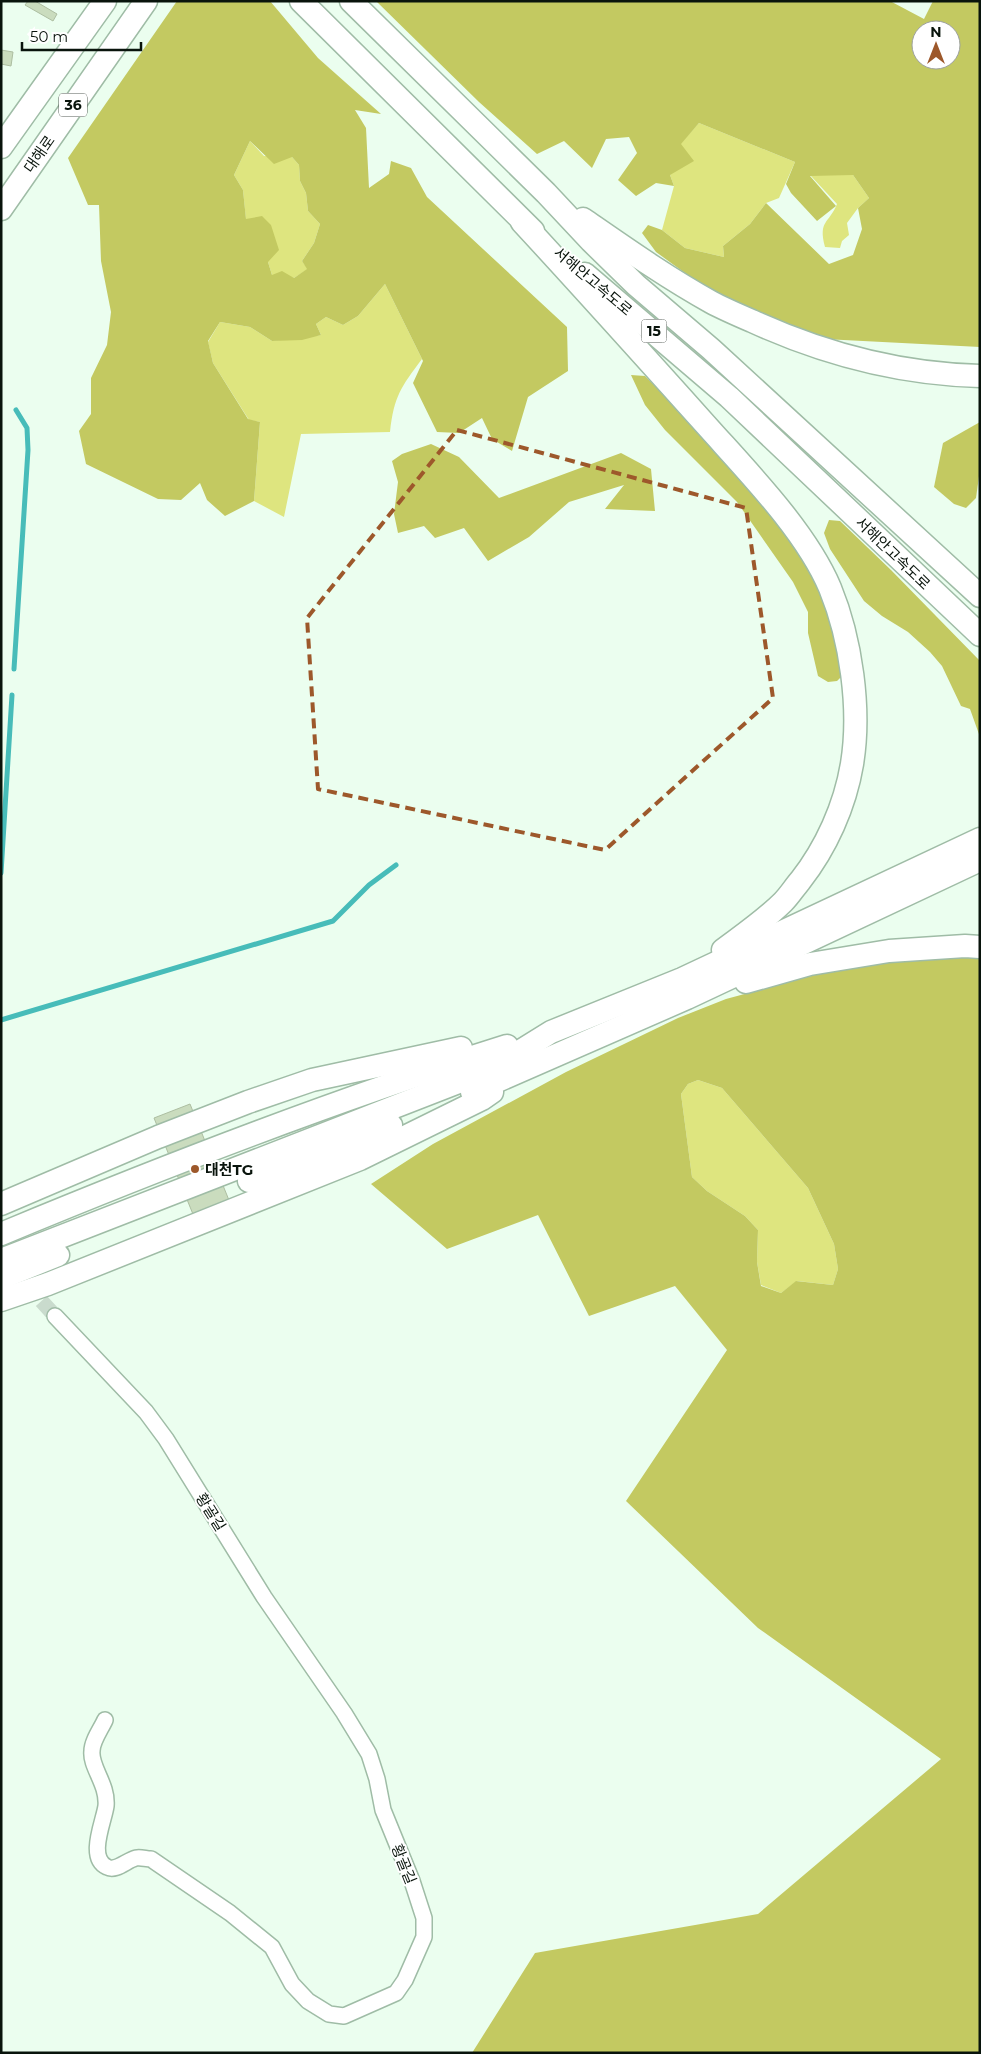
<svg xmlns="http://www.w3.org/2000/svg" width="981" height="2054" font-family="Montserrat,'Noto Sans KR',sans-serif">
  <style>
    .green { fill: #dee57f }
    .forest { fill: #c3c961; fill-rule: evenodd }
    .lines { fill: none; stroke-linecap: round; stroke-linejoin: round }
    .stream { stroke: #47bcb9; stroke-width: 5 }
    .building { fill: #cadcbe; stroke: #adbea1 }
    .minor-tunnel { stroke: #c9dbcd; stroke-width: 15; stroke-dasharray: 15 8; stroke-linecap: butt }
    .minor-casing { stroke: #9fbca6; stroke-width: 18 }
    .highway-casing { stroke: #9fbca6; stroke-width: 25 }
    .minor { stroke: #fff; stroke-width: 15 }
    .highway { stroke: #fff; stroke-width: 22 }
    .marked { fill: none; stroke: #9d582b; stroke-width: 4; stroke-dasharray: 10 6; stroke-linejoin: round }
    .poi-dot { fill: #9d582b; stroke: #fff; stroke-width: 2 }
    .labels { text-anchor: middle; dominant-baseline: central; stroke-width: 4; stroke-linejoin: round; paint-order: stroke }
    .shield { fill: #fff; stroke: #535a55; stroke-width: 1 }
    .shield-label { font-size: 14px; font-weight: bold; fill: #09140c }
    .street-label { font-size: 15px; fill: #09140c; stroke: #fff }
    .poi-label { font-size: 15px; font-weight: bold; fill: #09140c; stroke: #fff; text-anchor: start }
  </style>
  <rect width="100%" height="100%" fill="#ebfeef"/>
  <g class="green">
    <path d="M699,123L795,162L779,198L766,203L750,224L723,246L724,257L685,248L662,230L674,186L670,175L680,144Z"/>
    <path d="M250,141L264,156L292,157L299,165L300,181L306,193L308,211L320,224L314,243L302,261L308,269L294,278L272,275L268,262L246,220L243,190L234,175Z"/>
    <path d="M810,175H853L869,198L858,208L847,223L849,235L842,241L840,248L825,247C818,220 829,224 837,204Z"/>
    <path d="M385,284L422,359C401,387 394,396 390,432L301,434L284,517L254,501L260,422L249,420L213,363L208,342L220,322L250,327L272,341L321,335L316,324L326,317L343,325L358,316Z"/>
    <path d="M698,1080L722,1088L808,1188L834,1244L838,1269L833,1285L797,1281L781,1293L761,1285L757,1262L758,1230L745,1216L707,1191L692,1177L681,1094L688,1084Z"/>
  </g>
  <g class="forest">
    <path d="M177,1H270L318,58L381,114L355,110L366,128L369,188L389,174L391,161L411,168L427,197L567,327L568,371L528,397L512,451L492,439L482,418L459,433L437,432L413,383L423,361L385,284L358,316L343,325L326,317L316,324L321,335L302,340L272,341L250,327L220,322L208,341L213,363L248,419L260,422L254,501L225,516L207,500L200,483L181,500L158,499L86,464L79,431L91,414V378L107,345L111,312L101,261L99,205H88L68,158ZM250,141L274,164L292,157L299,165L300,181L306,193L308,211L320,224L314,243L302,261L307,269L294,278L282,271L272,275L268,262L279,250L271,225L262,216L246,219L243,190L234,175Z"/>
    <path d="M376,1H890L924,19L933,1H980V347L824,339L777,323L700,284L656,252L642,233L648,225L662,230L685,248L724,257L723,246L750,224L766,203L829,264L853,255L862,229L858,208L869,198L853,175L810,176L836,206L817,221L791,193L786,184L795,162L699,123L681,144L694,161L670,175L674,186L656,183L636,196L618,180L637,153L629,137L606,139L592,168L564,141L537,154L479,102ZM921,30H951V60H921Z"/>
    <path d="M631,375L645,376L697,427L744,481L789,538L810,569L834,627L843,675L837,681L828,682L818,676L808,633V612L793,582L737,502L665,430L645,405Z"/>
    <path d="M980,422V469L976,498L966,508L954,504L934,487L943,443Z"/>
    <path d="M431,444L459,457L499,498L621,453L651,469L655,511L605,509L624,485L569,502L529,537L488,561L464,528L435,538L424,526L398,533L394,514L398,482L392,461L402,454Z"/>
    <path d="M829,520L840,521L891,570L980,661V737L970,709L961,706L942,666L930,652L908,632L882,616L864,601L830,549L824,533Z"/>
    <path d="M980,956V2053H472L535,1953L758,1914L941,1759L758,1628L626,1501L727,1350L675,1286L589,1316L538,1215L447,1249L371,1184L433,1144L566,1072L678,1018L726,999L822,973L880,961ZM698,1080L722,1088L808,1188L834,1244L838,1269L833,1285L796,1281L781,1293L761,1286L757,1262L758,1230L745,1216L707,1191L692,1177L681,1094L688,1084Z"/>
  </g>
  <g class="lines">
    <g class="stream">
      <path d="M14,669L28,450L27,428L16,410"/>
      <path d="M1,873L12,695"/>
      <path d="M1,1020L333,921L369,885L396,865"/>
    </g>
  </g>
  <g class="building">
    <path d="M28,1H35L57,14L53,21L25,5Z"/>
    <path d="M1,50L13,52L11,66L1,64Z"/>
    <path d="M190,1104L237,1220L201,1234L154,1118Z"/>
  </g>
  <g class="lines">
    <path class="minor-tunnel" d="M26,1284L55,1316"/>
    <g class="minor-casing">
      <path id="minor" d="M55,1316L146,1412L166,1439L264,1597L344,1713L369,1754L377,1779L383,1810L412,1881L424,1918V1937L405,1980L396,1993L344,2016L329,2014L308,2001L292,1984L272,1947L230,1913L151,1859C146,1859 141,1857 136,1858C127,1860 116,1872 107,1867C87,1858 104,1821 106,1806C108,1784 90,1767 92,1751C92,1741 101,1729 105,1720"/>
    </g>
    <g class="highway-casing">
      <g id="highway">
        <path d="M301,1L533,231"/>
        <path d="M351,1L546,193L591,241L636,285L711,349L980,596"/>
        <path d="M1,147L105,1"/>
        <path d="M1,209L146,1"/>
        <path d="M583,219C625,248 666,277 711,302C724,309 738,315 752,321C824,354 900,374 980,376"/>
        <path d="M522,222C584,289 645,357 706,425C747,471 806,531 830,588C851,639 861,709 852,764C845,806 826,848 800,881C794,888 789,896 783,902C765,920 743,935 723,950"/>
        <path d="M585,274L729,397L980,635"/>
        <path d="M746,982L810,964L889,951L965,946L980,947"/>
        <path d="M472,1092L687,998L980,860"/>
        <path d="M249,1181L391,1125"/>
        <path d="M1,1204L158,1137L248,1102L312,1080L461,1048"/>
        <path d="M1,1234C167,1165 335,1100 507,1046"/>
        <path d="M1,1260L461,1081L514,1055L551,1032L682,979L980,839"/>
        <path d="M1,1278L58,1255"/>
        <path d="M1,1300L48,1284L360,1159L482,1099L492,1092"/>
      </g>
    </g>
    <use href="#minor" class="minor"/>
    <use href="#highway" class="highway"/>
  </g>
  <path class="marked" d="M457,430L746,508L773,698L605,850L318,789L307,618Z"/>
  <circle class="poi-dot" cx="195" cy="1169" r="5"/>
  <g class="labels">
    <g class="shield">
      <rect x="59" y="93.5" width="28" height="23" rx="4"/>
      <rect x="641.5" y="319.5" width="25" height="23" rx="4"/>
    </g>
    <g class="shield-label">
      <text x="73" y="105">36</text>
      <text x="654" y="331">15</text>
    </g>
    <g class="street-label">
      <text transform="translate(39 154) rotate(-55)">대해로</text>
      <text transform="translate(593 281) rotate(40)">서해안고속도로</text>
      <text transform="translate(893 553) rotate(44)">서해안고속도로</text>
      <text transform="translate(211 1512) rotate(58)">황골길</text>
      <text transform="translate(404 1864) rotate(68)">황골길</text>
    </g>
    <g class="poi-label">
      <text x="205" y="1169">대천TG</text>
    </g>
  </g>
  <rect width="981" height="2054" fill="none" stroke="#09140c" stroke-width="5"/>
  <g transform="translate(936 45)"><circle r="24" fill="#ffffff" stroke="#9da19e"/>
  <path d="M0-4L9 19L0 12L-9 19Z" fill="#9d582b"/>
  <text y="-8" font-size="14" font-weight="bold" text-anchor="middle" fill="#09140c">N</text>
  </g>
  <path d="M22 42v8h119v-8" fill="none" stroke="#09140c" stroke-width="2.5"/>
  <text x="30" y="42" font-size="15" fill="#09140c" stroke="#ffffff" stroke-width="4" paint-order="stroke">50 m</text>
</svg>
